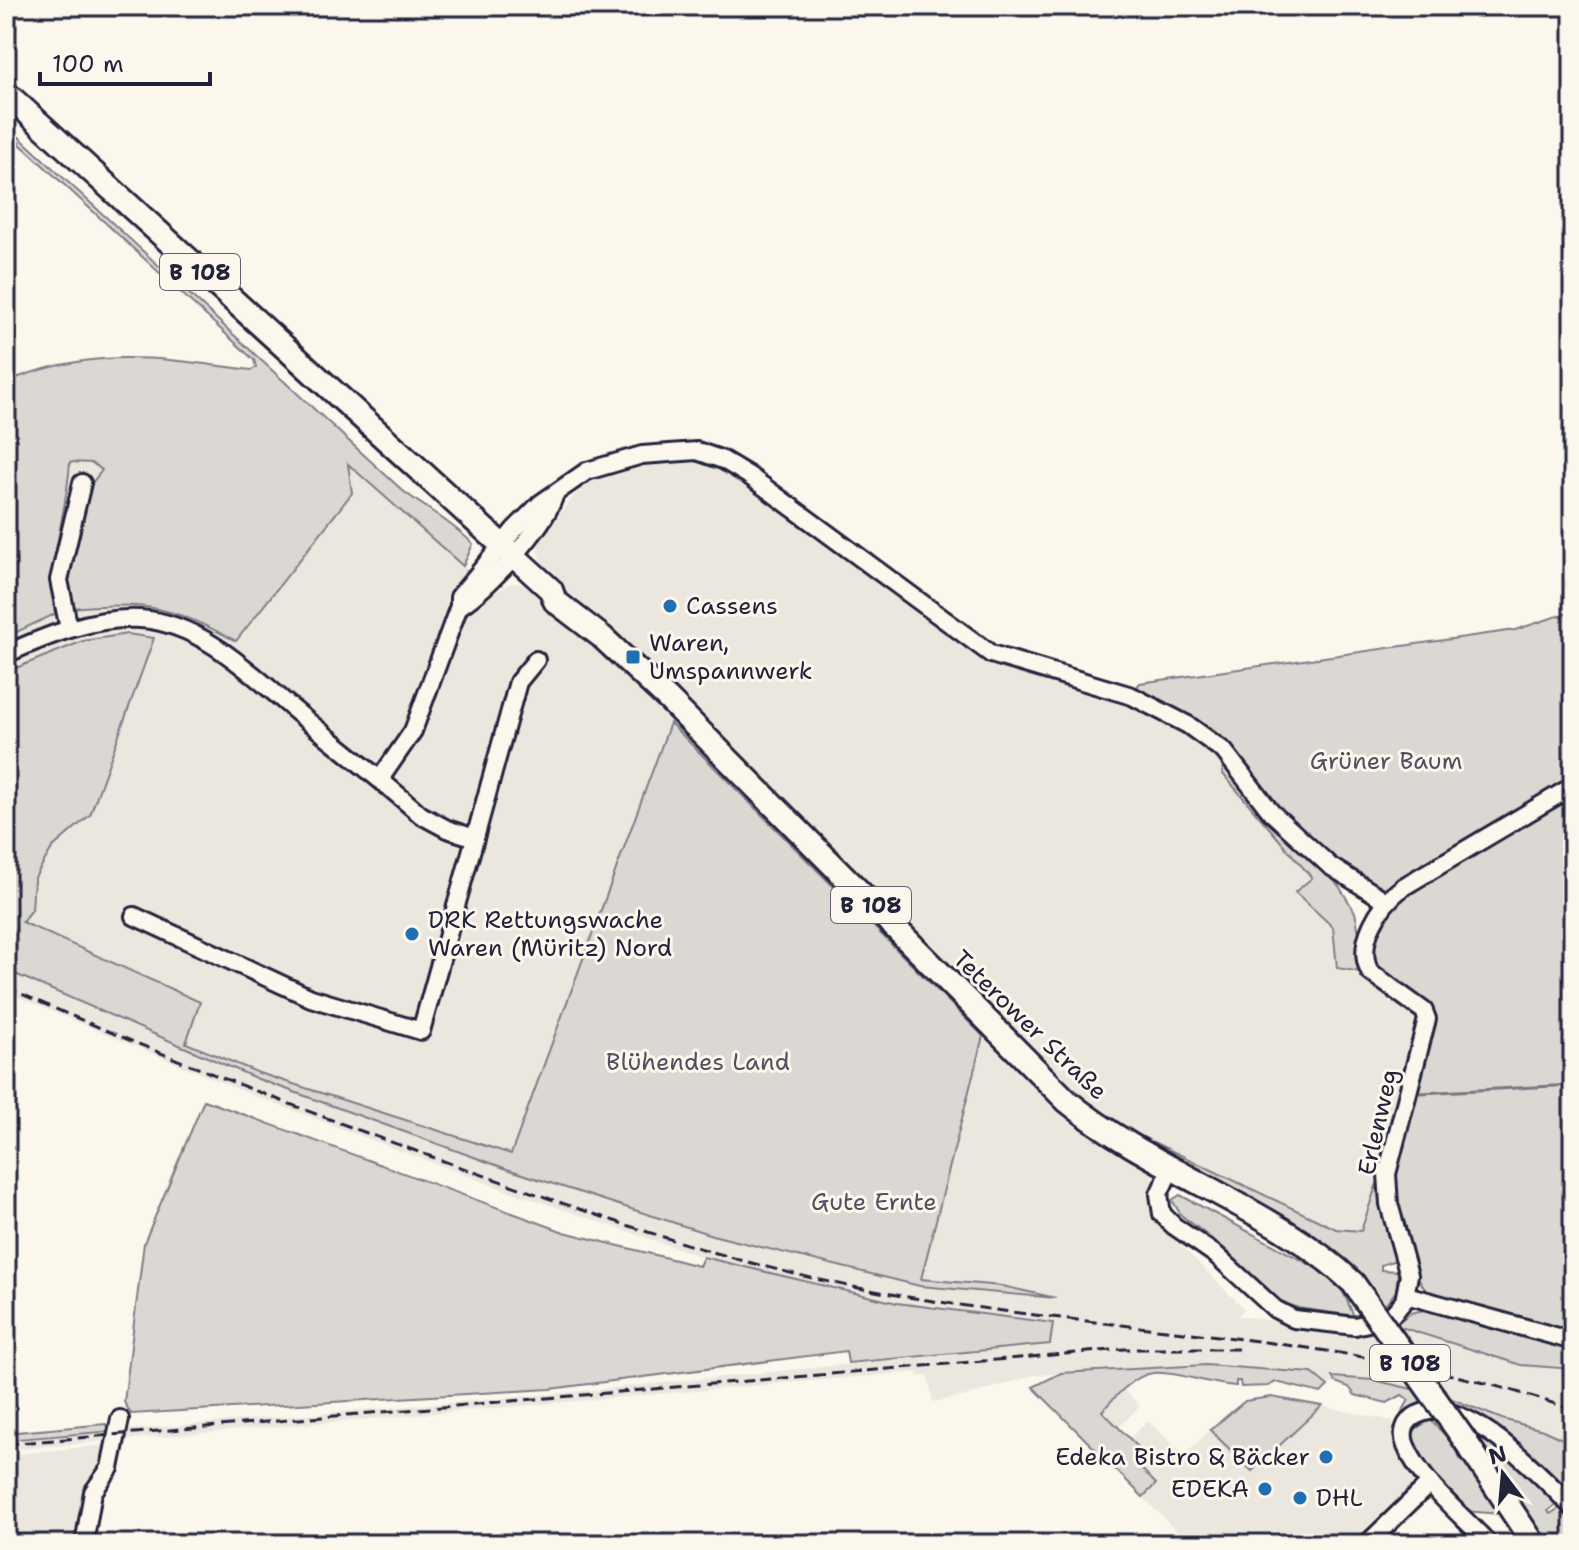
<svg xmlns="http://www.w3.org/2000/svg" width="1579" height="1550" font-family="'Shantell Sans',sans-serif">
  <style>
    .built { fill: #ebe7df }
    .green { fill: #dbd8d3; stroke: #7e7d87; stroke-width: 2 }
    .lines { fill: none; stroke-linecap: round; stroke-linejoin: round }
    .stream { stroke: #787681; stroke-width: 3 }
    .minor-casing { stroke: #22223b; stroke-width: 22 }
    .major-casing { stroke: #22223b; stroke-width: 28 }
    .minor { stroke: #fbf7ec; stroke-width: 16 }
    .major { stroke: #fbf7ec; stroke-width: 22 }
    .rail { stroke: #22223b; stroke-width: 3; stroke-dasharray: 12 6; stroke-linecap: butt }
    .major-bridge-casing { stroke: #22223b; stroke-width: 28; stroke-linecap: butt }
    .major-bridge { stroke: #fbf7ec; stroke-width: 22 }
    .poi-dot { fill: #1f6fb2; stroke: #fbf7ec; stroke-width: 3 }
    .labels { text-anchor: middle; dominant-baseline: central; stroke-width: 6; stroke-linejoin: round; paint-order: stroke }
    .shield { fill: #fbf7ec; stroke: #636270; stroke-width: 2 }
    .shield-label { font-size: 22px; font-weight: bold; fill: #22223b }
    .poi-label { font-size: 24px; fill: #22223b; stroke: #fbf7ec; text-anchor: start }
    .park-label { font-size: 24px; fill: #505061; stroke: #fbf7ec }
    .street-label { font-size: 24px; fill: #22223b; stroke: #fbf7ec }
  </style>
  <rect width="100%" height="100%" fill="#fbf7ec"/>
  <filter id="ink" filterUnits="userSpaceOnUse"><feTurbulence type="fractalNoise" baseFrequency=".0125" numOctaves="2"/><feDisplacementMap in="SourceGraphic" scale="16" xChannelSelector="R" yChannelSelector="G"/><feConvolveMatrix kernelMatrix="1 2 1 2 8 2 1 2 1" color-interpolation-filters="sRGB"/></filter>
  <g filter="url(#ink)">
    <g class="built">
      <path d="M6,392L272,397L494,593L510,583L524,584L543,564L537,550L543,535L582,486L580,482L607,468L692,454L725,464L973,650L1131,699L1222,754L1224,774L1313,878L1296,892L1333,927L1338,968L1367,973L1422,1017L1380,1175L1361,1231L1336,1229L1119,1126L1107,1147L1154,1174L1152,1210L1163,1227L1244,1309L1238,1316L1364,1333L1394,1325L1521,1365L1573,1369V1444L1543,1429L1502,1419L1447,1397L1373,1380L1333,1377L1335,1382L1328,1386L1312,1373L1206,1365L1035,1375L966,1396L933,1402L928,1376H918L917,1372L6,1450V1440L552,1394L1050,1344L1052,1323L897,1303L703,1257L500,1188L254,1096L6,992V970L258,1079L507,1169L712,1235L920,1286L1046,1296L1002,1286L921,1279L983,1036L670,723L511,1154L259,1073L185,1043L200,1002L6,915Z"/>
      <path d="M1124,1390L1140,1406L1119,1427L1102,1411Z"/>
      <path d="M1322,1406L1393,1421L1396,1448L1419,1481L1357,1544H1189L1143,1497L1156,1484L1135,1462L1144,1452L1130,1438L1148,1421L1184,1455L1210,1430L1252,1471Z"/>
      <path d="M114,1444L87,1544H6V1455Z"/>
    </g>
    <g class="green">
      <path d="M6,125L402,490C426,509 452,522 473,544L463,566L348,464L352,493L236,641C168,605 147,602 71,608L67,589L86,491L102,470L92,463L70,462C67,512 47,564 55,614L6,637V382C96,346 159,358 251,370L256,367L254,360L6,131Z"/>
      <path d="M1573,611V778L1389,888L1369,886L1308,841L1225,745L1136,688L1140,683L1515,630Z"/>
      <path d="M127,634L154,638L90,815L52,848L34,879L32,910L22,922L200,1002L186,1043L259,1073L511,1154L670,723L983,1036L921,1279L1002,1286L1056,1298L920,1286L712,1235L507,1169L258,1079L6,970V672L83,641Z"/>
      <path d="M1222,754L1339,886L1355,912L1367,973L1337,968L1333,927L1295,892L1312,878L1223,774Z"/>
      <path d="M1573,791V1335L1432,1295C1408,1280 1397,1209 1395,1181L1433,1024L1378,977L1369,955L1376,928L1397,898Z"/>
      <path d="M204,1100L564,1232L699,1266L703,1257L897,1303L1053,1323L1050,1344L848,1363L846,1351L550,1389L131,1414L124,1402L144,1243Z"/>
      <path d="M1153,1142L1336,1229L1361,1231L1376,1186L1396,1260L1381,1265V1270L1398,1271L1396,1291L1383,1308L1151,1146Z"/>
      <path d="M1180,1195L1318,1269L1340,1285L1354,1316L1298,1308L1276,1299L1225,1249L1181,1215L1172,1200Z"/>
      <path d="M1424,1310L1573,1350V1369L1521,1365L1394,1325L1411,1313Z"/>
      <path d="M1206,1365L1312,1373L1328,1386L1321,1393L1276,1382L1268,1386L1241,1387L1240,1381H1236V1386C1210,1385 1176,1371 1153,1373C1134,1375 1114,1398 1102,1411L1144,1453L1135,1462L1156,1484L1143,1497L1033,1387L1061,1373Z"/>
      <path d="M1332,1377L1373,1380L1447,1397L1502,1419L1543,1430L1573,1444V1501L1507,1438L1426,1405L1402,1412L1409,1400L1402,1395L1387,1403L1355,1395L1349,1387L1335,1382Z"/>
      <path d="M1271,1397L1322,1406L1252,1471L1210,1430L1245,1401Z"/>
      <path d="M1430,1420L1450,1440L1460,1459L1467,1461L1501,1514L1465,1511C1448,1493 1406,1457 1414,1430Z"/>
      <path d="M106,1424L113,1431L6,1440V1433Z"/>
      <path d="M1465,1425L1478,1430L1555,1497L1556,1504L1548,1511L1550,1514L1558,1509H1568L1573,1515V1544H1545Z"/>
    </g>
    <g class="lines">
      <path class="stream" d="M1420,1093L1573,1085"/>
      <g class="minor-casing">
        <g id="minor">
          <path d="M460,606C489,587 543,529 554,497"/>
          <path d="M69,629L59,580L82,483"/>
          <path d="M6,654C48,635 93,617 140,619C205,623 256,679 304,718C343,750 383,781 421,815L447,829L475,838L421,1031L311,998L134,916"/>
          <path d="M380,779L413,731L459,606V597L514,530L541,503L587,471L642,455L697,451L723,460L748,475L991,654L1132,696L1188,725L1224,751L1271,812L1330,866L1386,901"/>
          <path d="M475,838L518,682L536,660"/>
          <path d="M1171,1168L1159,1194L1162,1214L1174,1226L1216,1255L1275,1309L1294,1319L1355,1326L1389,1318L1404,1301L1409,1275L1389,1204L1387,1174L1427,1019L1424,1011L1370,972C1355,943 1379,905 1403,887L1573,786"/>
          <path d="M1406,1295L1573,1341"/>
          <path d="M84,1544L93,1492L110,1468L120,1419"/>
          <path d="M1367,1544L1430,1483"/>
          <path d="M1489,1544C1461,1514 1423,1485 1406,1446C1402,1436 1403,1425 1412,1418C1459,1384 1544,1479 1573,1508"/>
        </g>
      </g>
      <g class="major-casing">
        <g id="major">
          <path d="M6,93L551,590L555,601L602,637L669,700L1067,1101C1152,1171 1276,1209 1353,1283"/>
          <path d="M1466,1442L1534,1544"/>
        </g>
      </g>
      <use href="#minor" class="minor"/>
      <use href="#major" class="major"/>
      <g class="rail">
        <path d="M6,987C156,1054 309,1113 463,1168C587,1212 710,1257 839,1284C1083,1335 1337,1327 1573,1410"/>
        <path d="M6,1444L1124,1349H1242"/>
      </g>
      <g class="major-bridge-casing">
        <path id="major-bridge" d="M1353,1283L1466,1442"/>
      </g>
      <use href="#major-bridge" class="major-bridge"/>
    </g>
  </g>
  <g class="poi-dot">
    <circle cx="670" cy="606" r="8"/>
    <rect x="625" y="649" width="16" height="16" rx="4"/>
    <circle cx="412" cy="934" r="8"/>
    <circle cx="1326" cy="1457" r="8"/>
    <circle cx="1265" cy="1489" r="8"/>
    <circle cx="1300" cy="1498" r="8"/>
  </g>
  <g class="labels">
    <g class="shield">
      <rect x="160" y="254" width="80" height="36" rx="6"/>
      <rect x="831" y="887" width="80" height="36" rx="6"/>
      <rect x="1370" y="1345" width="80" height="36" rx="6"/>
    </g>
    <g class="shield-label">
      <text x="200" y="272">B 108</text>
      <text x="871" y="905">B 108</text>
      <text x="1410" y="1363">B 108</text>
    </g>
    <g class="poi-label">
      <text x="686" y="606">Cassens</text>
      <text x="649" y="643">Waren,<tspan x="649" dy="28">Umspannwerk</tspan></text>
      <text x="428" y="920">DRK Rettungswache<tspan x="428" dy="28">Waren (Müritz) Nord</tspan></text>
      <text x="1310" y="1457" text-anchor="end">Edeka Bistro &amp; Bäcker</text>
      <text x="1249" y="1489" text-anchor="end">EDEKA</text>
      <text x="1316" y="1498">DHL</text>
    </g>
    <g class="park-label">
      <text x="1386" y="761">Grüner Baum</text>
      <text x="698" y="1062">Blühendes Land</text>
      <text x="874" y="1202">Gute Ernte</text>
    </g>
    <g class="street-label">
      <text transform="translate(1030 1025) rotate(44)">Teterower Straße</text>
      <text transform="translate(1378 1122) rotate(-77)">Erlenweg</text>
    </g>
  </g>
  <rect width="1579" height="1550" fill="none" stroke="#fbf7ec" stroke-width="32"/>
  <rect x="16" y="16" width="1547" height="1518" fill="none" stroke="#22223b" stroke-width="3" filter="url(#ink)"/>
  <g transform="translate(1503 1474) rotate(344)" stroke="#fbf7ec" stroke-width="6" paint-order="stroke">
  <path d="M0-6L14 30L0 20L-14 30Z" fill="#22223b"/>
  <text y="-12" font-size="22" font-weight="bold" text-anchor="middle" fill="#22223b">N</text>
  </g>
  <path d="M40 72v12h170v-12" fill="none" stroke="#22223b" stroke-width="4"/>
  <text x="52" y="72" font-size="24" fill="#22223b" stroke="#fbf7ec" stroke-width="6" paint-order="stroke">100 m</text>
</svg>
